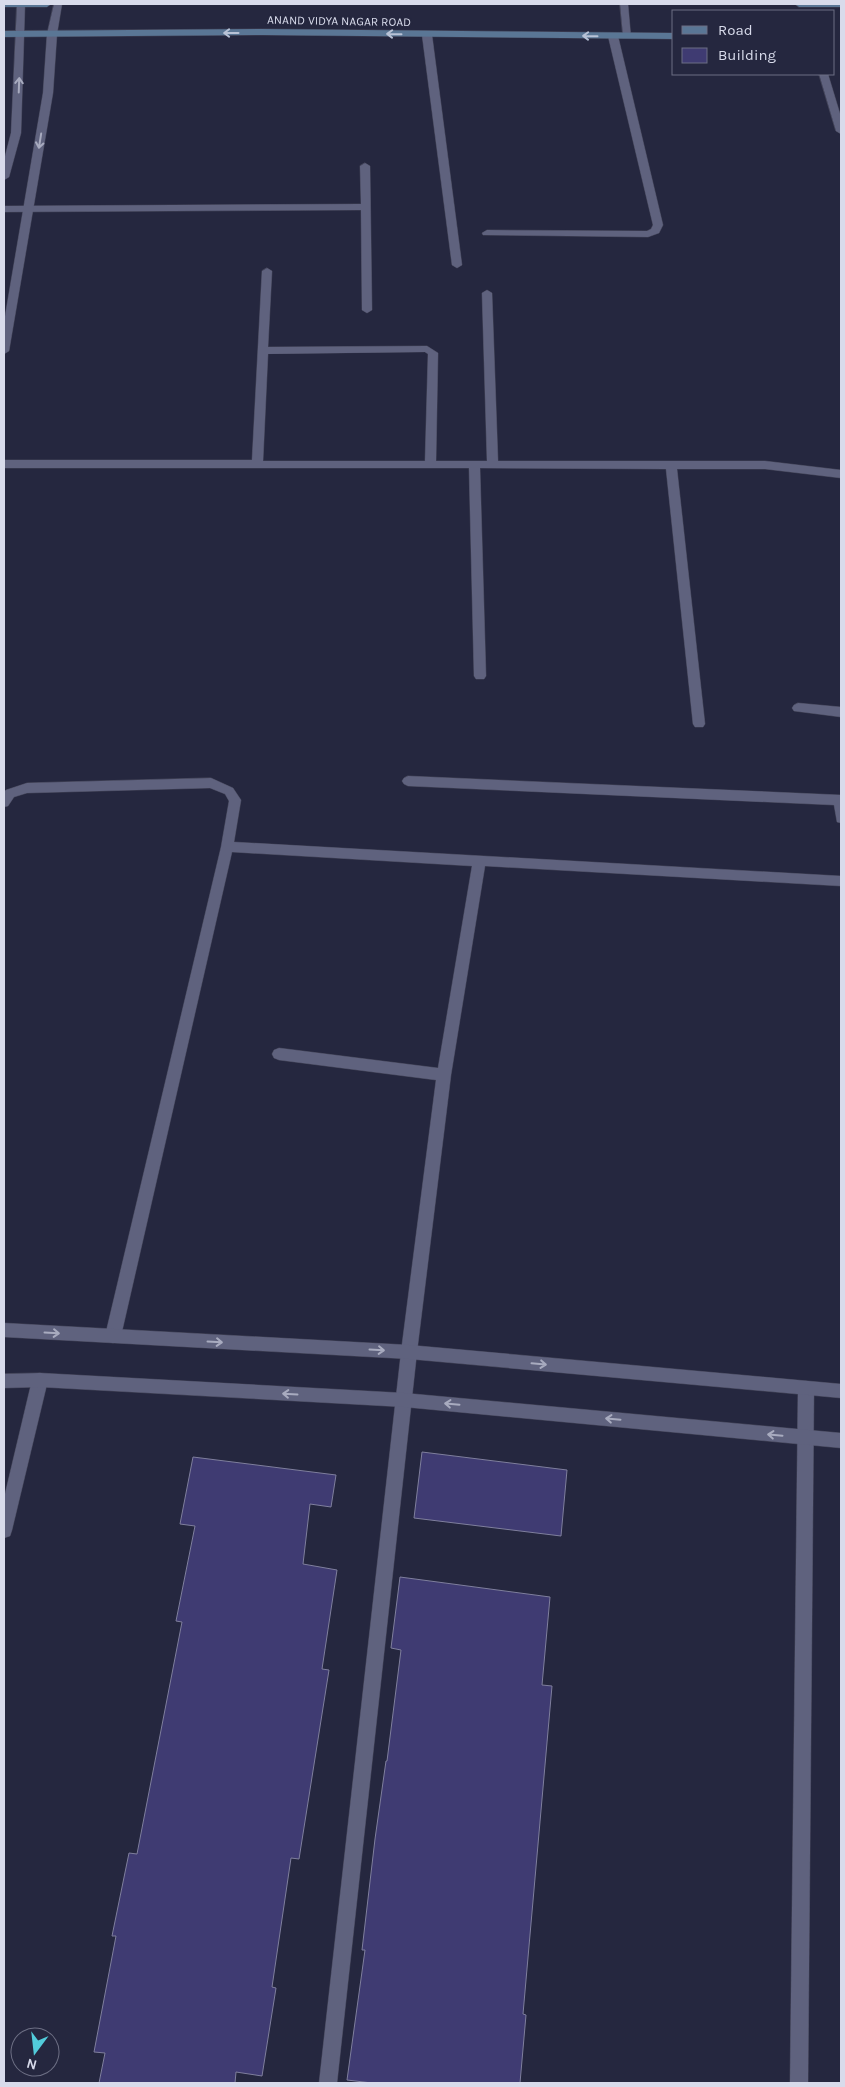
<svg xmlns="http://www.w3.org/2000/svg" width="845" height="2087" font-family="Karla,sans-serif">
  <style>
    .building { fill: #3f3b72; stroke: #7f7f9d }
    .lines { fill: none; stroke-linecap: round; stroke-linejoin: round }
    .service-casing { stroke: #434458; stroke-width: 1 }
    .minor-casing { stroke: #434458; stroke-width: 1 }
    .tertiary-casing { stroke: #434458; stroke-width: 1 }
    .secondary-casing { stroke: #434458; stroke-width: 1 }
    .service { fill: #5f627e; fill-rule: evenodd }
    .minor { fill: #5f627e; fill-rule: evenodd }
    .tertiary { fill: #5f627e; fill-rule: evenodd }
    .secondary { fill: #5a7695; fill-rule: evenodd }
    .oneway { stroke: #b8c2d6 }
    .oneway2 { stroke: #a8abbf }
    .labels { text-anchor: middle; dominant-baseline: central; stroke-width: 4; stroke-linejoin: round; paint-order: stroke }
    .far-street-label { font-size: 12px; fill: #d8dbeb; stroke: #25273f }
  </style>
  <rect width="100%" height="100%" fill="#25273f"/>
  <g class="building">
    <path d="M422,1452L567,1470L561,1536L414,1518Z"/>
    <path d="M193,1457L336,1475L331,1507L310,1504L303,1564L337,1570L322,1669L329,1670L299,1859L291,1858L272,1987L276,1988L262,2076L236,2072L235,2083H99L105,2053L94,2052L116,1936H112L129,1853L137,1854L182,1622L176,1621L195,1526L180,1524Z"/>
    <path d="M400,1577L550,1597L542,1685L552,1686L523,2014L526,2015L520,2083H372L347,2080L365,1950H362L375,1839L386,1761H387L401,1650L391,1648Z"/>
  </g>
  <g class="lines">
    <g class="service-casing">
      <path id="service" d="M427,32L432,35L462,265L457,268L452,265L422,35Z"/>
    </g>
    <g class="minor-casing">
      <g id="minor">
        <path d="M620,4H628L631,38H625L623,36Z"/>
        <path d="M613,33L618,36L663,225L659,233L648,237L483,235L482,233L487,230L647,231L651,229L653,225L608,36Z"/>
        <path d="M819,74H828L841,117V134L836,131Z"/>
        <path d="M365,163L370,166L372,310L367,313L362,310L361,210L4,212V206L361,204L360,166Z"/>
        <path d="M267,268L272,271L268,347L427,346L438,353L436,461H487L482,293L487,290L492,293L498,461H765L841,470V478L765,469H677L705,724L703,727H695L693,724L666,469L480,468L486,676L484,679H476L474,676L469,468H4V460H252L262,271ZM425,352L428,354L425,461H263L268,354Z"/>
        <path d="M798,703L841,707V717L794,711L792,708L794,705Z"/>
        <path d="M408,776L841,795V823L837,822L834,805L408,786L404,784L402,781L404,778Z"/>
        <path d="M211,778L233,788L241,800L234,842L841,876V886L485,866L451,1075L417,1352L337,2083H319L401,1352L436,1080L279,1060L274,1058L272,1054L274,1050L279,1048L438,1068L472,866L232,852L121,1336L118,1341L113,1343L108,1341L105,1336L221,847L229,801L225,794L210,788L27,793L14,797L8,806L4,807V792L6,790L27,783Z"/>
        <path d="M40,1373L45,1375L48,1380L12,1530L10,1536L4,1538V1498L32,1380L35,1375Z"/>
        <path d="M806,1381L811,1383L814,1388L808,2083H790L798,1388L801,1383Z"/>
      </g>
    </g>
    <g class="tertiary-casing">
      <g id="tertiary">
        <path d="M17,4H25L21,133L9,177L4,180V160L11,133Z"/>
        <path d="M54,4H62L57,34L53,93L9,351L4,354V322L43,93L47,34Z"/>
        <path d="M4,1323L409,1345L841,1384V1398L409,1359L4,1337Z"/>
        <path d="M40,1373L404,1393L841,1433V1448L404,1407L40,1387L4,1388V1374Z"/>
      </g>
    </g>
    <g class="secondary-casing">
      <g id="secondary">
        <path d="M4,4H51L47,7H4Z"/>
        <path d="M795,4H841V7H799Z"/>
        <path d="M263,29L674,33V39L263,35L4,37V31Z"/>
      </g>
    </g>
    <use href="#service" class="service"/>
    <use href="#minor" class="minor"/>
    <use href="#tertiary" class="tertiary"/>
    <use href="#secondary" class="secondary"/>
  </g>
  <defs><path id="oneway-shaft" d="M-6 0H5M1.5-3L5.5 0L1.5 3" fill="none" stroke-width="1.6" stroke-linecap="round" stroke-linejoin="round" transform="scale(1.25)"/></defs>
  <g class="oneway">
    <use href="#oneway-shaft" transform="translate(231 33) rotate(180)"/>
    <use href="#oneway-shaft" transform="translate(394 34) rotate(-179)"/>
    <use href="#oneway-shaft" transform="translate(590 36) rotate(-179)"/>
  </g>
  <g class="oneway2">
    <use href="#oneway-shaft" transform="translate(19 85) rotate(-88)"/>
    <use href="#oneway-shaft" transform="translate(40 141) rotate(99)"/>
    <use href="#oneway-shaft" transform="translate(52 1333) rotate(3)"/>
    <use href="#oneway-shaft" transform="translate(215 1342) rotate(3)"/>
    <use href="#oneway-shaft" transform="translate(377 1350) rotate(3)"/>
    <use href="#oneway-shaft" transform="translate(539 1364) rotate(5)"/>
    <use href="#oneway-shaft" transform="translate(290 1394) rotate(-177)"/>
    <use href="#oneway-shaft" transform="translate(452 1404) rotate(-175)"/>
    <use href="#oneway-shaft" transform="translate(613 1419) rotate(-175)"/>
    <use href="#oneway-shaft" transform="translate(775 1435) rotate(-175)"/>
  </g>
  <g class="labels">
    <g class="far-street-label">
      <text transform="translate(339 21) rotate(1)">ANAND VIDYA NAGAR ROAD</text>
    </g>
  </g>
  <rect width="845" height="2087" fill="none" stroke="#d8dbeb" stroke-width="10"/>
  <rect x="672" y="10" width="162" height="65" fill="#25273f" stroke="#6d6f84"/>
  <rect x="682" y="26" width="25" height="8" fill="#5a7695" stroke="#6d6f84"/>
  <text x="718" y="35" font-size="15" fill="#d8dbeb">Road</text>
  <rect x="682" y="48" width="25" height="15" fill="#3f3b72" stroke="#6d6f84"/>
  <text x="718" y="60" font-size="15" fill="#d8dbeb">Building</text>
  <g transform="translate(35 2052) rotate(195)"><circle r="24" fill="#25273f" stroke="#6d6f84"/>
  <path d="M0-4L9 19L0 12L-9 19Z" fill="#52cbda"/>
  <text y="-8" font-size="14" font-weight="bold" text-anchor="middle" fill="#d8dbeb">N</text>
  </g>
</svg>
